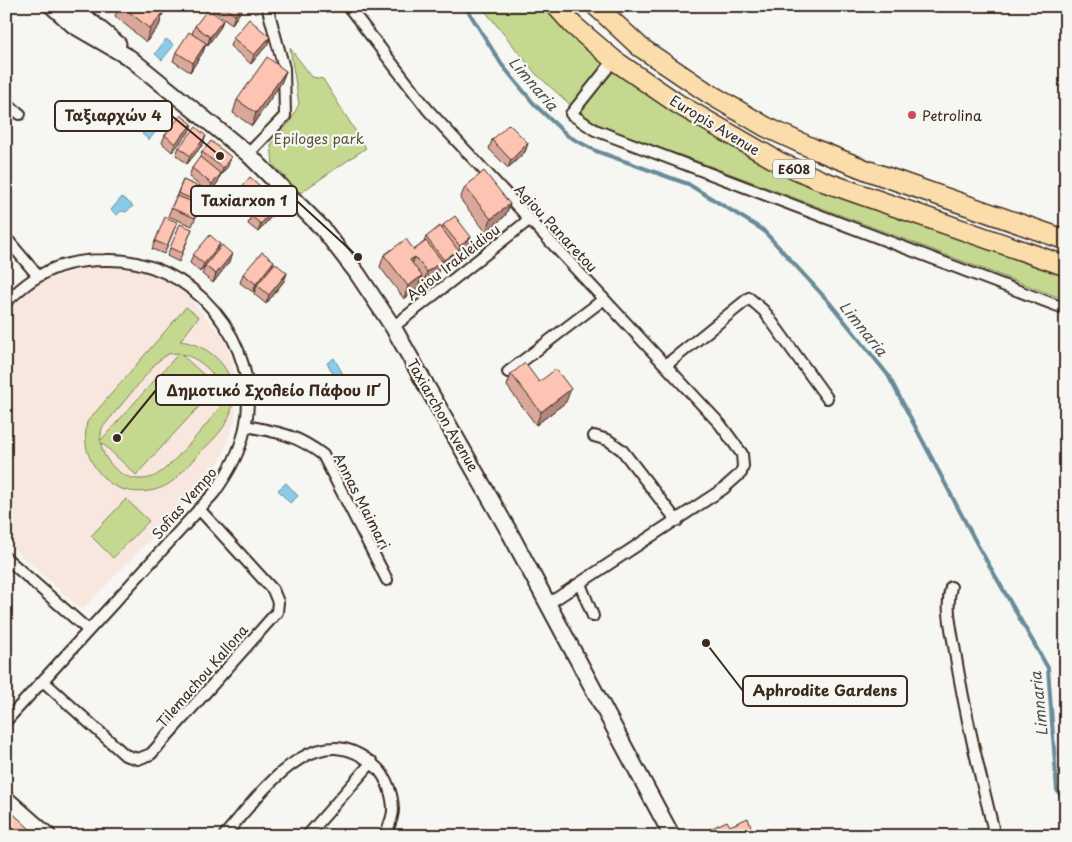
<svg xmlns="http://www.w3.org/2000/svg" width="1072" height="842" font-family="'Playpen Sans',sans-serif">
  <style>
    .built { fill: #f8e7df }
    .green { fill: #c4d98f; stroke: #808256; fill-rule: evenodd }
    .water { fill: #88ccea; stroke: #698b98 }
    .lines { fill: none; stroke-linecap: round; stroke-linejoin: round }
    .stream { stroke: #698b98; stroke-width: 4 }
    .street-casing { stroke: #3b2a1e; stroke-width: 14 }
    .secondary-casing { stroke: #3b2a1e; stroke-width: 19 }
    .highway-casing { stroke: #3b2a1e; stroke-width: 22 }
    .street { stroke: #f6f6f2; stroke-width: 10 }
    .secondary { stroke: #f6f6f2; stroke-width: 15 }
    .highway { stroke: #fbddab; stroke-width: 19 }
    .wall { fill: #daa89a; stroke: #3b2a1e }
    .shaded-wall { fill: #b1887d; stroke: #3b2a1e }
    .building { fill: #fdc3b3; stroke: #3b2a1e }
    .poi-dot { fill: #d1495b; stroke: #f6f6f2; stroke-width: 2 }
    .labels { text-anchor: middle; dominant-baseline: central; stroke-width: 4.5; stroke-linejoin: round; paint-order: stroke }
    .shield { fill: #f6f6f2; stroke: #73675e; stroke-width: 1 }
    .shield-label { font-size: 12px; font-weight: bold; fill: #3b2a1e }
    .poi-label { font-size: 14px; fill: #3b2a1e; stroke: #f6f6f2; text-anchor: start }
    .street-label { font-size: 14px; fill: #3b2a1e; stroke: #f6f6f2 }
    .park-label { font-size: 14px; fill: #5d563a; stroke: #f6f6f2 }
    .water-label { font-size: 15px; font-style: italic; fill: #4e5251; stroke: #f6f6f2 }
    .leader { fill: none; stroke: #3b2a1e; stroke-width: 2 }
    .callout-dot { fill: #3b2a1e; stroke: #f6f6f2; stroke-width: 2 }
    .callout { fill: #f6f6f2; stroke: #3b2a1e; stroke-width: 2 }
    .callout-label { font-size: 15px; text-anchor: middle; font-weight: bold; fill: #3b2a1e }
  </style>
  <rect width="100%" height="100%" fill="#f6f6f2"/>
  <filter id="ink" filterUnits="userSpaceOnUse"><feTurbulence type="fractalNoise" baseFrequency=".02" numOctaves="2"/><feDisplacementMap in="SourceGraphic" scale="10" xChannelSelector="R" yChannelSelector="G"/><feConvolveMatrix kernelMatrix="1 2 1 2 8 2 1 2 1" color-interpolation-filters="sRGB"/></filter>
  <g filter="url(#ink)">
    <path class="built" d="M93,265L138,270L157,276L171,280L183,291L224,338L233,362L236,402L235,420L231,432L221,459L213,470L171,518L82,610L6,542V313L39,282Z"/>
    <g class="green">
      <path d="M481,6H547L581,42L783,167L1066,271V300L686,157L593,125L536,74Z"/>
      <path d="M290,48L312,77L323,79L366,148L300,193L273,164L271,145L290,122L299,104Z"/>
      <path d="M186,307L199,317L180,341C219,346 246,383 227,421C220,435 207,445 197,456C189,464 182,473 173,481C154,496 120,496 103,477C87,460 83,444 87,422ZM179,353L101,440L100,441L102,428L157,362L168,354ZM181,354C203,358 226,382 221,405C211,420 173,465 158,474C146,482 128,480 118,471C108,463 102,454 101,442L136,475L217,387Z"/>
      <path d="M126,499L149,521L113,558L91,536Z"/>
    </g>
    <g class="water">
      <path d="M166,39L174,45L162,60L155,54Z"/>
      <path d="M155,118L162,124L149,140L142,134Z"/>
      <path d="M122,197L133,206L126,212L121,211L117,215L111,210Z"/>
      <path d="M334,358L345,378L338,382L327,363Z"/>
      <path d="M286,483L298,496L290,503L278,490Z"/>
    </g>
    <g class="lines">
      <path class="stream" d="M465,6L502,65L535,105L568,136L596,151L688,184L763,230L829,302L888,375L977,544L1048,668L1057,790L1066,803"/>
      <g class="street-casing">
        <g id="street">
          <path d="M348,6L428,110L720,424L742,454L743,466L741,473L723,489L548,604"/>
          <path d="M614,60L571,114L595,130L1066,309"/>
          <path d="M6,104L20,114"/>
          <path d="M248,154L285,116L284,68L267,6"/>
          <path d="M6,238L38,276"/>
          <path d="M6,302C16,293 27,282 39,276C58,264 83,260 105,260C191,257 264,343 245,428C240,453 228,473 214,493L6,721"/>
          <path d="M393,327L530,219"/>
          <path d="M666,365L749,298L764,311L827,398"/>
          <path d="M508,372L604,299"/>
          <path d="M246,426C278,432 297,435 323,455L387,580"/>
          <path d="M594,436L608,440L622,450L677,521"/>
          <path d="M6,558L87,629"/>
          <path d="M580,584L593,616"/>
          <path d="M951,587C945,608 952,631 955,652C965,714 980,775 995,836"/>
          <path d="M43,681L125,755L138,759L151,754L277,612L278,602L273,590L199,509"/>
          <path d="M224,836C261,793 317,710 377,768C387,777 393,797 393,810C393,818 388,828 385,836"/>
          <path d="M307,836L372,762"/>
        </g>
      </g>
      <g class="secondary-casing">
        <g id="secondary">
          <path d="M52,6L73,25L130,58L248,154L323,229L357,273L393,327L511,535L672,836"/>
          <path d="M72,6L118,44"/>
          <path d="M6,799L48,836"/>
        </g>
      </g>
      <g class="highway-casing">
        <g id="highway">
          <path d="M556,6L573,25L614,60L678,104L779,162L825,182L1066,266"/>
          <path d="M596,6L640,47L708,93L766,127L814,149L869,171L1066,240"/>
        </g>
      </g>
      <use href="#street" class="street"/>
      <use href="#secondary" class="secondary"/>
      <use href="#highway" class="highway"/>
    </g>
    <g class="wall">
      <path d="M119,6H166L162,12L163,13L159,26L146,42L115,16Z"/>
      <path d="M211,6H243L241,11L232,24L210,8Z"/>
      <path d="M223,20L220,28L207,46L206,44L203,52L190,72L173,61L176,52L192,34L195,26Z"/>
      <path d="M270,37L267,45L251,64L230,46L233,38Z"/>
      <path d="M286,71L281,83L252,126L233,113L237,100Z"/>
      <path d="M189,132L172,152L162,143L165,135Z"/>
      <path d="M492,140L528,143L525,152L508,168L489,149Z"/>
      <path d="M203,144L187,164L176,155L179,147Z"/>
      <path d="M202,152L228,166L220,176L218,182L209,193L207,191L192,226L168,216L183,180L205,190L189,177L192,168L200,158Z"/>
      <path d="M465,187L510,204L505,216L486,232L460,199Z"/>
      <path d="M257,194L240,215L230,206L233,197Z"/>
      <path d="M275,212L258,232L248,224L251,216Z"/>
      <path d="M443,225L468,246L457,255L456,254L455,258L441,268L440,267L437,274L423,285L420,282L418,288L404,299L380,267L384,255L414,250L424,242L426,237L442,229Z"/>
      <path d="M192,229L179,262L167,256L170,248Z"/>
      <path d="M174,230L164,254L152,249L155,241Z"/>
      <path d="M218,250L229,262L213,283L202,274L205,267L200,272L190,263L193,255Z"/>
      <path d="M272,267L287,273L284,281L266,304L254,294L256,288L253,292L240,283L243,274Z"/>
      <path d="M511,374L539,382L566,402L536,425L507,386Z"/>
    </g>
    <g class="shaded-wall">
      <path d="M163,6H166L160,15Z"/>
      <path d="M241,6H243L241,11L232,24L235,15Z"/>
      <path d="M163,13L159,26L146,42L150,29Z"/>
      <path d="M223,20L220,28L207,46L210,37Z"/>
      <path d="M270,37L267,45L251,64L254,55Z"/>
      <path d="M206,43L203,52L190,72L193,63Z"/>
      <path d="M286,71L281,83L252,126L256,113Z"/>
      <path d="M192,124L189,132L172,152L175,144Z"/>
      <path d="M206,136L203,144L187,164L190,156Z"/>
      <path d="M528,143L525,152L508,168L511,160Z"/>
      <path d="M231,157L228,166L220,176L218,182L209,193L212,184L221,174L223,168Z"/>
      <path d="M260,186L257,194L240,215L243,206Z"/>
      <path d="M278,204L275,212L258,232L261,224Z"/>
      <path d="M510,204L505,216L486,232L491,219Z"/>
      <path d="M471,237L468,246L457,255L460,246Z"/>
      <path d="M220,244L217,252L200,272L204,264Z"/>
      <path d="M458,250L455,258L441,268L444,260Z"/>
      <path d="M232,254L229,262L213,283L216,274Z"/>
      <path d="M415,257L410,269V260Z"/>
      <path d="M274,261L271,270L257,285L256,288L253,292L256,284Z"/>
      <path d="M442,261L437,274L423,285L427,272Z"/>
      <path d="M287,273L284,281L266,304L269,295Z"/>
      <path d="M422,276L418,288L404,299L408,286Z"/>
      <path d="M571,389L566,402L536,425L541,412Z"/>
    </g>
    <g class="building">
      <path d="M122,6H155L163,13L150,29Z"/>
      <path d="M222,6H241L235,15Z"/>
      <path d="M208,9L223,20L210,37L195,26Z"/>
      <path d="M249,19L270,37L254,55L233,38Z"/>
      <path d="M189,32L206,43L193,63L176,52Z"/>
      <path d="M267,57L286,71L256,113L237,100Z"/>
      <path d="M181,115L192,124L175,144L165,135Z"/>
      <path d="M509,124L528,143L511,160L492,140Z"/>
      <path d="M196,127L206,136L190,156L179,147Z"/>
      <path d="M211,141L231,157L223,168L202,152Z"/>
      <path d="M200,157L221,174L212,184L192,168Z"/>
      <path d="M484,171L510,204L491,219L465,187Z"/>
      <path d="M250,177L260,186L243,206L233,197Z"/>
      <path d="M183,180L207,190L202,203L178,193Z"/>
      <path d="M268,195L278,204L261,224L251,216Z"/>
      <path d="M177,196L201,205L195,218L171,208Z"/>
      <path d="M455,216L471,237L460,246L443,225Z"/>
      <path d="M165,217L177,222L167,246L155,241Z"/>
      <path d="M180,224L192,229L182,253L170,248Z"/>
      <path d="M440,226L458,250L444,260L426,237Z"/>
      <path d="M210,235L220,244L204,264L193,255Z"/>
      <path d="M406,239L414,250L426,241L442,261L427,272L415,257L410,260L422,276L408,286L384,255Z"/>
      <path d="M222,245L232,254L216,274L205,266Z"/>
      <path d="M262,252L274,261L256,284L243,274Z"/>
      <path d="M275,263L287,273L269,295L257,285Z"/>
      <path d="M525,363L539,382L556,369L571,389L541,412L511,374Z"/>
      <path d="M6,807L31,830L26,836H6Z"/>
      <path d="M748,818L754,836H700L699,834L727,821L730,826Z"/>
    </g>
  </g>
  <circle class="poi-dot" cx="912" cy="115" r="5"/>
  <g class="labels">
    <rect class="shield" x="773" y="159.5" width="42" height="19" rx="4"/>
    <g class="shield-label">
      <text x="794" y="169">E608</text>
    </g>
    <g class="poi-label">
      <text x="922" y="115">Petrolina</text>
    </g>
    <g class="street-label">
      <text transform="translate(715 125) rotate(31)">Europis Avenue</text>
      <text transform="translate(556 228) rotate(47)">Agiou Panaretou</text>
      <text transform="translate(453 262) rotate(-38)">Agiou Irakleidiou</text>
      <text transform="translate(443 415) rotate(60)">Taxiarchon Avenue</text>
      <text transform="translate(362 501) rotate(63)">Annas Maimari</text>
      <text transform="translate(184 503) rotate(-49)">Sofias Vempo</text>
      <text transform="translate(202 676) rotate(-49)">Tilemachou Kallona</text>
    </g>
    <g class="park-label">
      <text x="319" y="138">Epiloges park</text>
    </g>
    <g class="water-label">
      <text transform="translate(534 83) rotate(49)">Limnaria</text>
      <text transform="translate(864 328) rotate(51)">Limnaria</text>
      <text transform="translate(1038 704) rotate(-96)">Limnaria</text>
    </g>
  </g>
  <path class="leader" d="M220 156L172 116M358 257L297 201M117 438L156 390M706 643L743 691"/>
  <g class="callout-dot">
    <circle cx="220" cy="156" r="5"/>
    <circle cx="358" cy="257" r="5"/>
    <circle cx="117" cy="438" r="5"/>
    <circle cx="706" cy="643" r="5"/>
  </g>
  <g class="callout">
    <rect x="55" y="101" width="117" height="30" rx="5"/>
    <rect x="191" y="186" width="106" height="30" rx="5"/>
    <rect x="156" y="375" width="233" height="30" rx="5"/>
    <rect x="743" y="676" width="164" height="30" rx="5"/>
  </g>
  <g class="callout-label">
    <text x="113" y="121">Ταξιαρχών 4</text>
    <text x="244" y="206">Taxiarxon 1</text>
    <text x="273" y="396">Δημοτικό Σχολείο Πάφου ΙΓ΄</text>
    <text x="825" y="696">Aphrodite Gardens</text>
  </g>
  <rect width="1072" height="842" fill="none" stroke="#f6f6f2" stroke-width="25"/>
  <rect x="12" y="12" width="1047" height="817" fill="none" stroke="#3b2a1e" stroke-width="2" filter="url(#ink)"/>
</svg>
